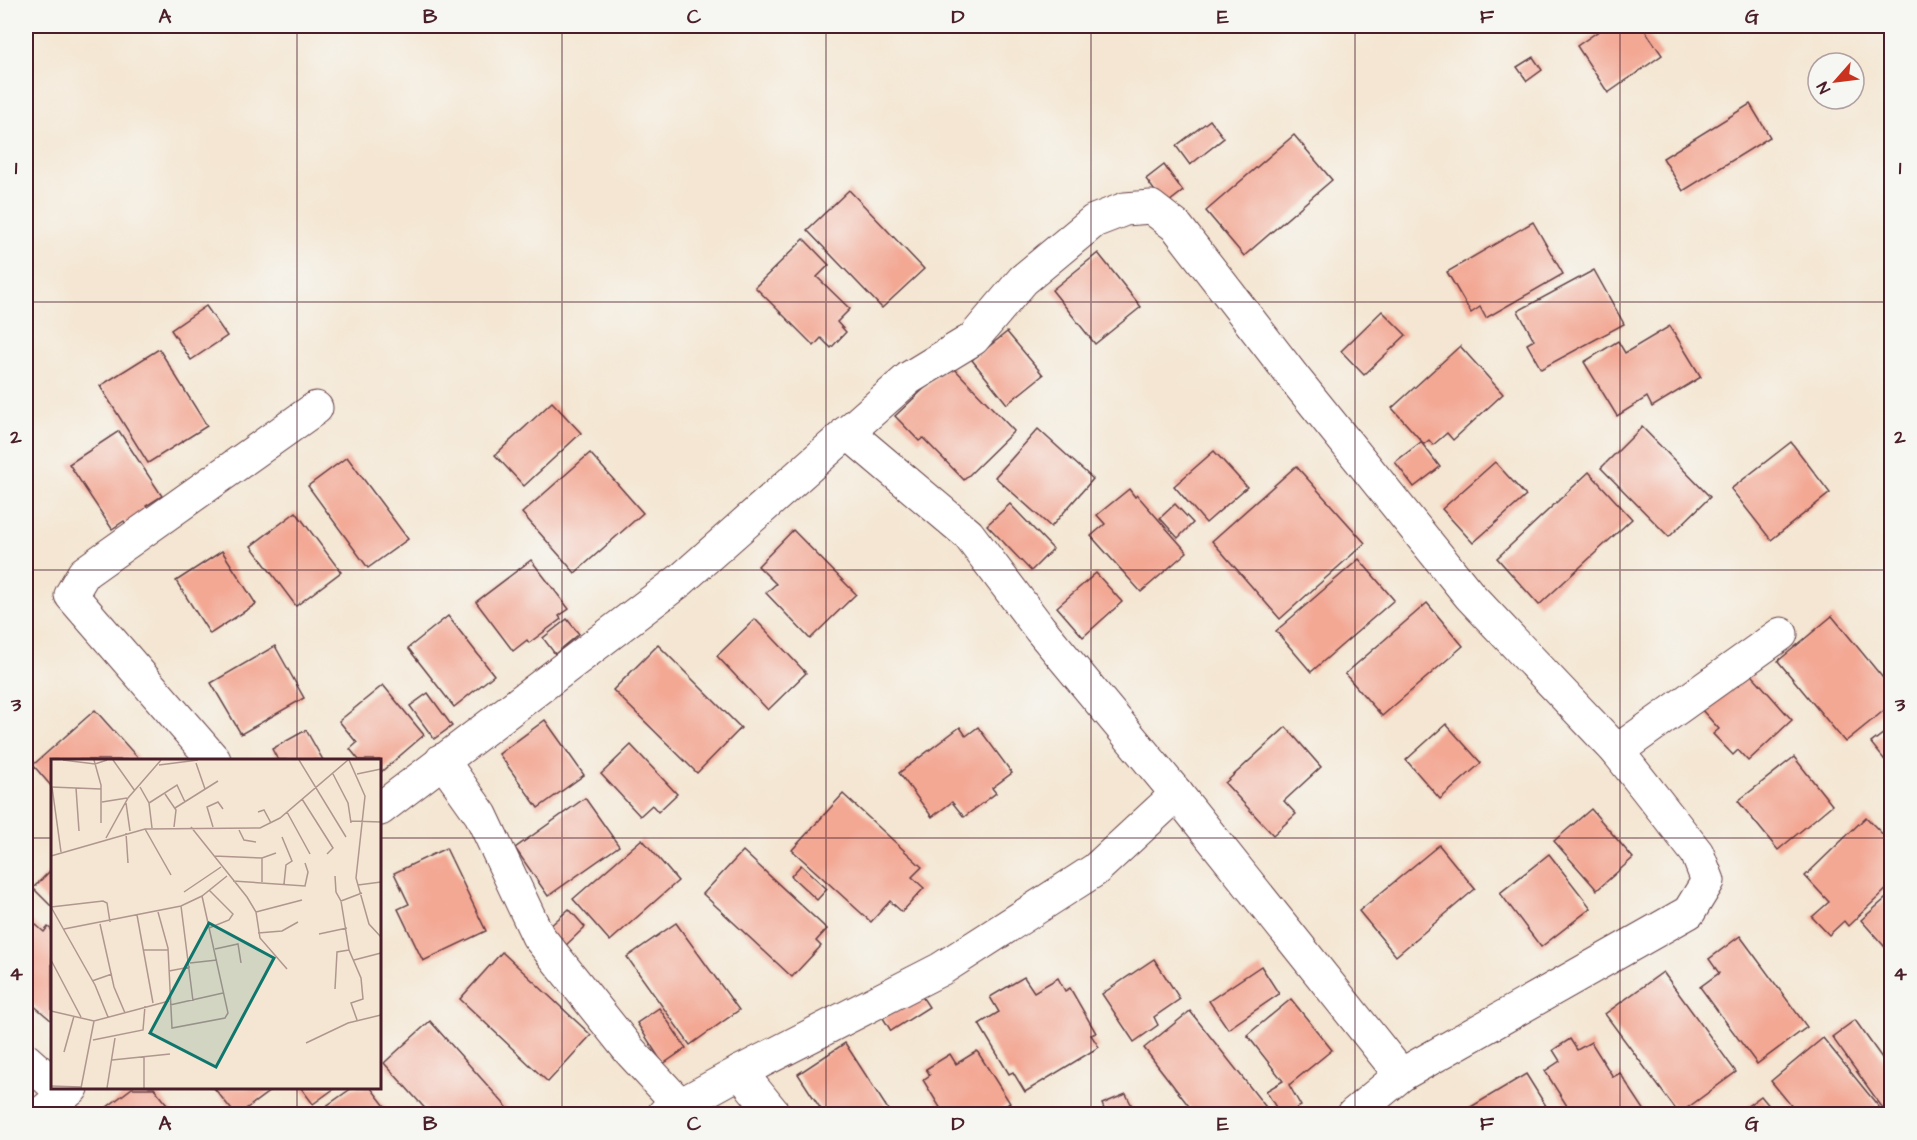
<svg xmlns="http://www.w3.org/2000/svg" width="1917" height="1140" font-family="'Architects Daughter',sans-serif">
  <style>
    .building { fill: #f3a894 }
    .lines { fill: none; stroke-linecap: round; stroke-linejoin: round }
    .minor-casing { stroke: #643d44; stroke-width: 35 }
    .minor { stroke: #fff; stroke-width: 33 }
    .grid { fill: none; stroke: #4a1f2b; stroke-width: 1.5; stroke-opacity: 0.55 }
    .inset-road { fill: none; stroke: #b0968f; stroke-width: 1.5 }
    .view { fill: #0f766e; fill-opacity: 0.15; stroke: #0f766e; stroke-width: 3 }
    .inset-edge { fill: none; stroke: #4a1f2b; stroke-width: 3 }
    .neatline { fill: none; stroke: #4a1f2b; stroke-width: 2 }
    .grid-label { font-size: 20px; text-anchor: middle; font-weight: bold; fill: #4a1f2b }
  </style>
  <rect width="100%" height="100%" fill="#f6f6f2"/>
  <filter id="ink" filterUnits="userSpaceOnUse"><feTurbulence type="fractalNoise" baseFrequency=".0167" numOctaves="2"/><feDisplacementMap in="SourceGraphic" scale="12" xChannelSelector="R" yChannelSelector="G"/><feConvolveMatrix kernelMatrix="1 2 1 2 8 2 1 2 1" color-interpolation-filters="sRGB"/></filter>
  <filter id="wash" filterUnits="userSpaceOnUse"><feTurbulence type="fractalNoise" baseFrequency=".008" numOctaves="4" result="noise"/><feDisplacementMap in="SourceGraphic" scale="24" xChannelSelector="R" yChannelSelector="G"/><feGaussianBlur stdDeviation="1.35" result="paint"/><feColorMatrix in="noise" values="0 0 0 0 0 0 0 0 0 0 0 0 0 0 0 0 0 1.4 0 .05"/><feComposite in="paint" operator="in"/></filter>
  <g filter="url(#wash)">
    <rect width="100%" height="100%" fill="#f4e6d2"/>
    <g id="blocks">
      <g class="building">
        <path d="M1606,26H1642L1662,55L1608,93L1577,46Z"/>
        <path d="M1533,57L1542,70L1527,81L1517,67Z"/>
        <path d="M1750,104L1770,137L1683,191L1663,158Z"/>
        <path d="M1210,120L1224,138L1190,165L1176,146Z"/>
        <path d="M1294,135L1332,180L1244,256L1206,211Z"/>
        <path d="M1164,165L1183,191L1165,205L1146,179Z"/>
        <path d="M849,190L924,269L882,308L807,230Z"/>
        <path d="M1533,222L1563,274L1486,318L1480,307L1471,313L1447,272Z"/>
        <path d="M804,239L829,265L817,277L850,309L837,322L846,332L831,348L821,338L814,346L755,287Z"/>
        <path d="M1098,253L1141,307L1095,344L1052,290Z"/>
        <path d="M1594,270L1624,324L1541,369L1527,344L1534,340L1518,311Z"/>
        <path d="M206,306L227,336L191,360L171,330Z"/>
        <path d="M1382,311L1406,335L1364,375L1341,351Z"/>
        <path d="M1670,326L1701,377L1652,407L1647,397L1617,416L1584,362L1618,341L1625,353Z"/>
        <path d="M1007,332L1043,375L1007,404L972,360Z"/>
        <path d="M1460,346L1503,394L1453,440L1447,433L1433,445L1429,440L1424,444L1392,408Z"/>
        <path d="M159,349L207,426L148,463L100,386Z"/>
        <path d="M950,364L1014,431L964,480L923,438L919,441L895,416Z"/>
        <path d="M552,402L581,433L524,486L495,455Z"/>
        <path d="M1642,427L1710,497L1669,537L1601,468Z"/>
        <path d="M1038,429L1093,479L1051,527L995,477Z"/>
        <path d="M119,431L162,496L146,506L151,515L129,530L124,521L112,529L69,464Z"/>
        <path d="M1421,442L1440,467L1414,487L1395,462Z"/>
        <path d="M1791,442L1830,493L1771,540L1731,489Z"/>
        <path d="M1214,451L1247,487L1206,523L1174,486Z"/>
        <path d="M590,453L643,513L575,573L522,513Z"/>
        <path d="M347,457L408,539L368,568L308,486Z"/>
        <path d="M1495,462L1526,496L1473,543L1442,509Z"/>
        <path d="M1296,466L1365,543L1280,619L1212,541Z"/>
        <path d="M1589,472L1632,519L1539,605L1497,558Z"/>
        <path d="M1129,489L1135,497L1137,495L1187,552L1141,592L1091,536L1105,524L1097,515Z"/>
        <path d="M1010,504L1053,549L1031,571L987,525Z"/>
        <path d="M1175,504L1193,523L1178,538L1160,518Z"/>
        <path d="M296,512L341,572L296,606L251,546Z"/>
        <path d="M793,530L856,594L810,639L766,593L776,584L758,566Z"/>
        <path d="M222,551L256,604L210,634L176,581Z"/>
        <path d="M1359,559L1394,600L1311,672L1276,631Z"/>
        <path d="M531,560L569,609L559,616L561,619L529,643L527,640L513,651L476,602Z"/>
        <path d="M1096,573L1122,602L1083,637L1057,607Z"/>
        <path d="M1427,603L1463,646L1382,716L1345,674Z"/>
        <path d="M448,616L494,675L454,707L408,648Z"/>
        <path d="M1832,616L1892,689V704L1845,742L1778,661Z"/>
        <path d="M567,619L579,634L555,654L543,638Z"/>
        <path d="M755,619L806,673L768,710L717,656Z"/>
        <path d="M658,645L741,728L697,773L613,690Z"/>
        <path d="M275,646L304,698L241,734L211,683Z"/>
        <path d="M1746,668L1792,720L1748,761L1738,750L1733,755L1713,734L1719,729L1701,709Z"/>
        <path d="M383,685L424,735L381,772L380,760H359L350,749L357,743L339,721Z"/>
        <path d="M428,693L452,726L434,739L410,706Z"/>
        <path d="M95,710L138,758L135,760H52V787L33,765Z"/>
        <path d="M545,720L584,775L538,808L499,754Z"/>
        <path d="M1446,724L1481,763L1440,799L1406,760Z"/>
        <path d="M960,727L966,736L978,727L1012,773L992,788L996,793L964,817L952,802L932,817L899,773Z"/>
        <path d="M1286,727L1321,767L1284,801L1296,814L1273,835L1225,783Z"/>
        <path d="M1892,727V769L1871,743Z"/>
        <path d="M306,730L323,760H278L272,749Z"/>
        <path d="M631,745L677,794L658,812L652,805L640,816L601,774Z"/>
        <path d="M1794,757L1832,805L1778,850L1738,801Z"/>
        <path d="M843,794L922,867L912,877L924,888L902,912L890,901L871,922L792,850Z"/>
        <path d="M585,798L619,846L548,896L515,848Z"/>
        <path d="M1591,809L1633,858L1597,890L1554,841Z"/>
        <path d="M1866,817L1892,844V884L1848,926L1844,921L1829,935L1812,917L1829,902L1805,876Z"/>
        <path d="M642,839L678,881L610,941L573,899Z"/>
        <path d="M1439,845L1475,889L1396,956L1359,911Z"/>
        <path d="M446,848L486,931L423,961L398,909L409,904L394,873Z"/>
        <path d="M743,851L827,929L816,941L821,946L792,977L703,894Z"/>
        <path d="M1549,854L1591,908L1541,947L1500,893Z"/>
        <path d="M801,865L827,889L817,900L791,876Z"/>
        <path d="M52,869V907L33,888Z"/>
        <path d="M1892,893V955L1861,920Z"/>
        <path d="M569,909L585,927L563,948L547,929Z"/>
        <path d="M26,916L44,932L48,927L52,930V1021L26,999Z"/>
        <path d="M676,923L739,1010L690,1045L627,957Z"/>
        <path d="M1740,936L1807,1027L1757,1064L1700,987L1719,973L1709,959Z"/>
        <path d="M502,952L591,1035L548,1082L460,999Z"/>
        <path d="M1154,959L1180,999L1154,1017L1158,1025L1134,1042L1102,994Z"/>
        <path d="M1261,966L1279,994L1228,1029L1209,1001Z"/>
        <path d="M1663,972L1736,1072L1679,1114L1605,1014Z"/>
        <path d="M1024,977L1034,992L1058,978L1065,991L1070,988L1096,1033L1091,1035L1099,1047L1025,1092L1013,1072L1009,1074L979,1024L999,1012L990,997Z"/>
        <path d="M921,995L929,1007L891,1031L883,1018Z"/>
        <path d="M1291,999L1332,1050L1289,1085L1301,1106L1287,1114H1280L1266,1091L1283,1081L1247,1035Z"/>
        <path d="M659,1008L686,1048L663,1064L637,1023Z"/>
        <path d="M1190,1011L1269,1111L1264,1114H1195L1144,1048Z"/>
        <path d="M1855,1020L1892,1072V1114H1887L1832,1037Z"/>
        <path d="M430,1021L513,1114H430L384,1063Z"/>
        <path d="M1823,1038L1879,1107L1873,1113L1874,1114H1798L1771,1081Z"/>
        <path d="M1570,1039L1577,1050L1591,1042L1613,1077L1620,1073L1647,1114H1572L1545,1071L1560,1061L1553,1050Z"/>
        <path d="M845,1043L891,1114H824L798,1074Z"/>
        <path d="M977,1051L1010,1103L992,1114H944L923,1080L930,1075L926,1069L950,1054L956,1064Z"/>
        <path d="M1526,1074L1551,1114H1459Z"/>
        <path d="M132,1088H154L175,1114H98Z"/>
        <path d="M214,1088H274L239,1114H235Z"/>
        <path d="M301,1088H335L313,1104Z"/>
        <path d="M352,1088H371L391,1114H330L325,1107Z"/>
        <path d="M1126,1094L1136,1114H1106L1102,1104Z"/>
        <path d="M1761,1096L1776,1114H1737Z"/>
        <path d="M714,1099L726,1114H692Z"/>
      </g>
    </g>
  </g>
  <g filter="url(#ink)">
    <use href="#blocks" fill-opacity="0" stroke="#643d44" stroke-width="1.5"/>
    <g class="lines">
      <g class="minor-casing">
        <g id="minor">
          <path d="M847,432L968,534L1040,629L1177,794L1401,1075"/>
          <path d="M1617,751L1781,634"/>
          <path d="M214,760L71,595L84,573L316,408"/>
          <path d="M442,760L481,815L538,936L629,1050L680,1105"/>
          <path d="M380,809L682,579L909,378L973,339L1023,280L1094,221L1125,209L1151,207L1177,227L1294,378L1470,596L1617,751L1697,853L1708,881L1689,912L1401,1075L1354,1114"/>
          <path d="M26,1060L52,1083"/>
          <path d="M740,1072L774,1114"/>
          <path d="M41,1114L72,1088"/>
          <path d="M664,1114L740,1072L941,969L1095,870L1177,794"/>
        </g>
      </g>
      <use href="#minor" class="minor"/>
    </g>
  </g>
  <path class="grid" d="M297,26V760M562,26V1114M826,26V1114M1091,26V1114M1355,26V1114M1620,26V1114M26,302H1892M26,570H1892M26,838H52M380,838H1892M297,1088V1114"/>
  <g transform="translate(51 759)">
    <rect width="330" height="330" fill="#f4e6d2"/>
    <path class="inset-road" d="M12,1L44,5L56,1M43,1L50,26V64M62,1L84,32M248,1L295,78M298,1L314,37L305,119L318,165L330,178M145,4L154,30M108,6L147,1M282,15L297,44L300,64M306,15L330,10M0,28L50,30M1,28L10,93M89,28L98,44L101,69M25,29L28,72M114,35L125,51L123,68M251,40L282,89L276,95M51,43L76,39M75,44L79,72M98,44L126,26L134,43M124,49L167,22M207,53L213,51L220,64M236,53L259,95M300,62L330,63M140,68L196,138L205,153L209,179L236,210M162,68L156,48L167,43L172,50M94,70L120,116M188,71L193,81L205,83M75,74L77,104M231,78L241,102L235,106L233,125M55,79L77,39L110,1M0,97L94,70L209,69L229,59L297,1M163,97L211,99L225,94M211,99V123M284,117L285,133L290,142L311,134M182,122L254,127L257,113L254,104M307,126L330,123M158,131L182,155L178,161L158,169M133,133L170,108M290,142L298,191L310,219L312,240L300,244L306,261M130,147L142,242M0,148L44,226L57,258M0,148L52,142L56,144L59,163M107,153L117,189L121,269L174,259L177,254L151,137M205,153L251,141M86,156L102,244M49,165L63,228L74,254M13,170L130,147L151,137L176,117M207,174L231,172L247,163M268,175L296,169M164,190L187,185L190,204M92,191H117M0,201L30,258M303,201L330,194M139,204L166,201M118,212L139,208M41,222L61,215M284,230L286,193L298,191M119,246L172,234M0,252L43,262L118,242M42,281L92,271L94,247M255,284L297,264L330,256M13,293L23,257M93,298V329M61,301L119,295M0,327L30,328M30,329L43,262M56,329L64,279"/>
    <path class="view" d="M158,164L223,199L165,308L99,274Z"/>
    <rect width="330" height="330" class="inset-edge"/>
  </g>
  <rect width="1917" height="1140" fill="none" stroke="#f6f6f2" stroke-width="66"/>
  <g transform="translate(1836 81) rotate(242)"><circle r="28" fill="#f6f6f2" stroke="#b1a0a2" stroke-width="1.5"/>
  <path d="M0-4.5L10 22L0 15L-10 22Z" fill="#c8321e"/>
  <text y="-9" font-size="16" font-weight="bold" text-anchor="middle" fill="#4a1f2b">N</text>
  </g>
  <rect x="33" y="33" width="1851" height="1074" class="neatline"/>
  <g class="grid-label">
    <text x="165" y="23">A</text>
    <text x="430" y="23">B</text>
    <text x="694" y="23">C</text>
    <text x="958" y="23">D</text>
    <text x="1223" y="23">E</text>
    <text x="1487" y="23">F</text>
    <text x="1752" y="23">G</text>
    <text x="16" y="174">1</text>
    <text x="1900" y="174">1</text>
    <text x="16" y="443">2</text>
    <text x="1900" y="443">2</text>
    <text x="16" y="711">3</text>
    <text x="1900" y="711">3</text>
    <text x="16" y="980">4</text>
    <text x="1900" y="980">4</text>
    <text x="165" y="1130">A</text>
    <text x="430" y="1130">B</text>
    <text x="694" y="1130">C</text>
    <text x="958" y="1130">D</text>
    <text x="1223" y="1130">E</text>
    <text x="1487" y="1130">F</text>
    <text x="1752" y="1130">G</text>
  </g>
</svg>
